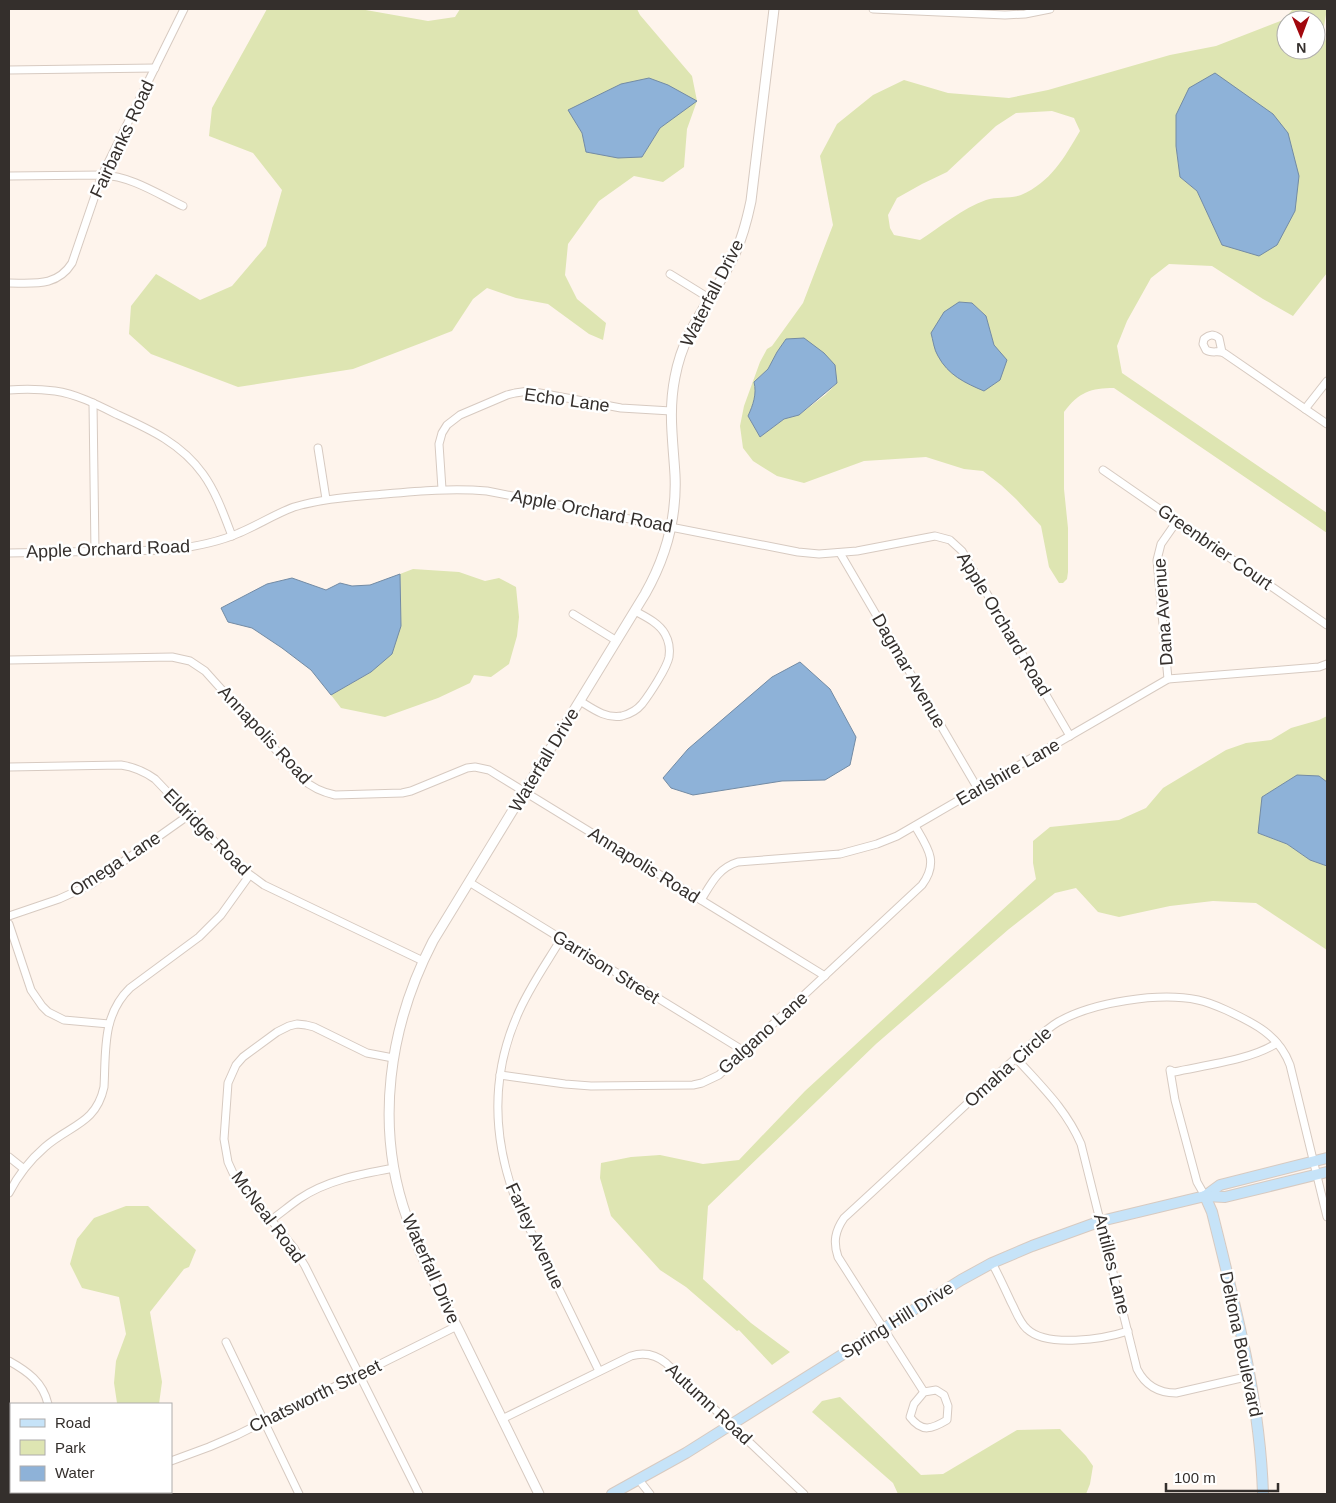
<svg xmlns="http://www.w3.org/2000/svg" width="1336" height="1503" font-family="Helvetica,sans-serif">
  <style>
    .green { fill: #dee5b2; fill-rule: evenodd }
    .water { fill: #8eb2d8; stroke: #738ba4 }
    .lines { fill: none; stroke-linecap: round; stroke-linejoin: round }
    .minor-casing { stroke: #d7cac1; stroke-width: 9 }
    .tertiary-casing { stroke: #d7cac1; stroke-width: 11 }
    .secondary-casing { stroke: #d7cac1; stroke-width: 12 }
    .minor { stroke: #fff; stroke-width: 7 }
    .tertiary { stroke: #fff; stroke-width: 9 }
    .secondary { stroke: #c6e3f8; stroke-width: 10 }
    .labels { text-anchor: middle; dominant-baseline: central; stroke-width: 5; stroke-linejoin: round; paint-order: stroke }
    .street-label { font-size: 18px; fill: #342f2c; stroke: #fff }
  </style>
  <rect width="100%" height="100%" fill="#fef4ec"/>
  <g class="green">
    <path d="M267,9H360L428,21L455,17L460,9H637L640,15L692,76L697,101L687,129L684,167L663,182L634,176L599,201L568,244L565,275L577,299L606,323L603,340L589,334L548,304L516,298L487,288L473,299L452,331L424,342L353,369L238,387L151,354L129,334L131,306L156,274L200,300L232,286L266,246L282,190L253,153L209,136L212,108ZM696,101L660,128L642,157L586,152L582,133Z"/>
    <path d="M1293,9H1327L1323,32L1327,44V273L1293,316L1263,299L1212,266L1169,264L1151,278L1127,321L1117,346L1122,373L1327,513V533L1114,388C1091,388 1079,392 1064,412V489L1068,528V572L1067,579L1063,583H1059L1049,567L1041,526L1016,499L1001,485L983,471L964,469L926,457L880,460L864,461L804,483L777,476L753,461L743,448L740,426L744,406L760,362L767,349L772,346L803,303L833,225L820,156L837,124L873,95L904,80L948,93L1009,98L1048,90L1170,55L1216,46L1283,20ZM1286,20H1316V50H1286ZM1052,111L1074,118L1080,131C1064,158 1051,182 1021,195C1010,199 997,196 986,200C963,208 940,227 920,240L894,235L890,228L888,215L897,198L922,184L947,172L996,126L1016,113ZM1176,115L1222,245L1197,191L1180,177L1176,146ZM959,302L972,303L986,316L994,345ZM786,339L837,383L825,395L799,415L784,419L760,437L748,416C753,405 757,394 754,382L768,369L777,352Z"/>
    <path d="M413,569L459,572L485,581L499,578L516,587L519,617L517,636L509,664L491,677L474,675L470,683L438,698L385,717L341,708L331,695L371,672L401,626L400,574Z"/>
    <path d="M1327,716V782L1319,776L1258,833L1287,844L1310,860L1327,866V950L1256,903L1213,901L1170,906L1119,917L1098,912L1076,888L1055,893L1009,929L876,1044L708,1206L703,1279L751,1323L790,1352L772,1365L739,1330L737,1331L686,1287L660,1270L611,1216L600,1178L601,1163L631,1157L660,1155L703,1164L739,1160L805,1091L1036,879L1033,863V841L1050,827L1119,820L1146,808L1163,788L1226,750L1246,743L1271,740L1291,728L1319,720Z"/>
    <path d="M126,1206H148L196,1250L189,1267L184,1269L150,1312L162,1382L159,1404H118L117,1403L114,1383L116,1361L126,1334L119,1297L82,1288L70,1264L77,1239L94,1218Z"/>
    <path d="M840,1397L921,1475L943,1474L1017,1430L1060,1429L1086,1456L1093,1466L1090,1484L1086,1494H898L893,1483L812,1412L822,1401Z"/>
  </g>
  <g class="water">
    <path d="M1215,73L1273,114L1288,133L1299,176L1295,211L1277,245L1259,256L1222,245L1197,191L1180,177L1176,146V115L1189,88Z"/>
    <path d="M649,78L668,85L697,101L660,128L642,157L618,158L586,152L582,133L568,110L621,84Z"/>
    <path d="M959,302L972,303L986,316L994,345L1007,360L1000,380L984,391C965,383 948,375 938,356C934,350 933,340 931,333L944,312Z"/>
    <path d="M804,338L824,353L835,365L837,383L799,415L784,419L760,437L748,416C753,405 757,394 754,382L768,369L777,352L786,339Z"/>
    <path d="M400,574L401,626L392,654L371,672L331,695L311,670L282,648L252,628L228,622L221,608L267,584L292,578L326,590L340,583L352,586L370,585Z"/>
    <path d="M800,662L830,689L856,737L850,765L825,780L782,781L693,795L671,788L663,778L688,749L772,677Z"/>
    <path d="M1297,775L1319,776L1327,782V866L1310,860L1287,844L1258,833L1262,797Z"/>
  </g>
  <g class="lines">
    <g class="minor-casing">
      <g id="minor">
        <path d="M873,9L1005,15L1025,14L1050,9"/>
        <path d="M9,70L155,68"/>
        <path d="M9,176L102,175C131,176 158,194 183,206"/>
        <path d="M670,274L709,298"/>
        <path d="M9,283C34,283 57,287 72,263L102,175L184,9"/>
        <path d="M1222,352L1219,338C1213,334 1210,334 1204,339L1203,344L1206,350C1212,354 1218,350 1224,353L1327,424"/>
        <path d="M9,390C24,389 39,389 55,391C76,394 96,404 116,414C149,429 181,443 203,474C216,492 224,515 232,536"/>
        <path d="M93,403L95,552"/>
        <path d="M1305,409L1327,381"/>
        <path d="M318,448L326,499"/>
        <path d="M1103,470L1327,625"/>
        <path d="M442,489L439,444L442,433L447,425L460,415L507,395L515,393L529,391L621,408L671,411"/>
        <path d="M9,553L169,550C193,547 217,543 239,533C258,525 275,514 294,507C324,498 354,497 385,494C419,491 453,488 487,491L798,552L819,554L857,551L935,536L950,540L962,551L1070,736"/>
        <path d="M840,553L978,789"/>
        <path d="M573,614L617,641"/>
        <path d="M9,660L172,657L190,661L205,671L301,778C311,787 321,792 335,795L402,793L411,791L467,768L475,767L489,770L825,976"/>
        <path d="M1168,679L1157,560L1161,544L1177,521"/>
        <path d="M580,701C593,709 606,719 622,716C630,714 637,710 642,704C649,695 667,668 669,657C670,650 669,641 665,634C659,623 646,617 635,611"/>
        <path d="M9,767L121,765C134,767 144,771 155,779L238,866L264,885L423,961"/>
        <path d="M469,882L744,1051"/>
        <path d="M701,900C711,884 718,868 738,862L840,854L877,844L897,836L1168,679L1319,667L1327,664"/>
        <path d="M9,916L59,899L90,885L189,815"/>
        <path d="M9,924L31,990L42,1006L48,1012L64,1020L109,1024"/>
        <path d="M561,939C546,964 528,989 517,1016C490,1078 493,1141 517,1203L599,1371"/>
        <path d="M393,1058L367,1053L314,1027L306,1025L297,1024L289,1026L277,1032L243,1057L236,1065L228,1083L224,1139L228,1162L233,1173L294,1248L305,1266L419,1494"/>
        <path d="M1016,1058C1041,1086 1066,1109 1081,1144L1137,1369C1145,1385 1158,1393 1176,1393L1250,1376"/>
        <path d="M500,1075L565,1084L591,1086L693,1085L702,1083L719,1075L744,1051L922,885C939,862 928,848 915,826"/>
        <path d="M9,1157L24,1169"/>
        <path d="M9,1193C18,1175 30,1160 45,1147C70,1125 96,1124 104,1087C106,1051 102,1015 130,988L199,937L221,915L249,876"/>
        <path d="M1205,1196L1197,1182L1175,1100L1170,1070L1174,1072C1206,1065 1251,1060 1277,1043"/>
        <path d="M271,1220C281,1213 289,1206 299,1199C327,1180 361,1174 394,1168"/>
        <path d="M992,1263C999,1276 1005,1289 1011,1302C1016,1311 1019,1322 1027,1329C1047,1348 1104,1339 1128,1331"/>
        <path d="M226,1342L299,1494"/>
        <path d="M9,1361C27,1371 43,1382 48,1404"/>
        <path d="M936,1390L944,1395L948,1406L947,1420C932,1429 922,1433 910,1417L914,1404L924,1392Z"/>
        <path d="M924,1392L838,1257C833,1242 835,1231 844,1218C891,1175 938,1131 985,1087C998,1074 1012,1061 1026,1049C1037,1039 1046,1029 1058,1022C1093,1002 1159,992 1198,1000C1208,1002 1217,1006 1226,1010C1254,1023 1279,1035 1290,1065L1327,1217"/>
        <path d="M502,1419L631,1356C644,1352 655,1354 666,1363L804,1494"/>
        <path d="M171,1461L209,1447L237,1435L457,1326"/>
        <path d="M9,1479H11"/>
        <path d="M639,1480L650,1494"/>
      </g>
    </g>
    <g class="tertiary-casing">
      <path id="tertiary" d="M539,1494C513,1441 487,1388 461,1335C442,1297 421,1259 407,1218C374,1126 389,1026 433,941L645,594C666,557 677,518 675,475C673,440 668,412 675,377C684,328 712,300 733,258C742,240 747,220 751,201L774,9"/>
    </g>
    <g class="secondary-casing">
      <g id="secondary">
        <path d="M1205,1196L1212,1212C1235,1305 1260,1398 1263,1494"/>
        <path d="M1205,1196L1220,1185L1327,1158"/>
        <path d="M612,1494L686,1453L961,1280L992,1263L1032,1246L1101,1221L1205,1196L1225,1197L1327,1172"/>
      </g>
    </g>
    <use href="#minor" class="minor"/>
    <use href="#tertiary" class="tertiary"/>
    <use href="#secondary" class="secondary"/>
  </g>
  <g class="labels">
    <g class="street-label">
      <text transform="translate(122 139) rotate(-65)">Fairbanks Road</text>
      <text transform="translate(712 293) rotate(-63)">Waterfall Drive</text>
      <text transform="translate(567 400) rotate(8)">Echo Lane</text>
      <text transform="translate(592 511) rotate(11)">Apple Orchard Road</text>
      <text transform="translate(1215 547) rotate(35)">Greenbrier Court</text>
      <text transform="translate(108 549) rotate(-2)">Apple Orchard Road</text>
      <text transform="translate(1163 612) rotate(-94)">Dana Avenue</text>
      <text transform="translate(1004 624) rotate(59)">Apple Orchard Road</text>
      <text transform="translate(909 671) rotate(60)">Dagmar Avenue</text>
      <text transform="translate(265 735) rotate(47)">Annapolis Road</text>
      <text transform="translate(544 760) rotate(-59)">Waterfall Drive</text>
      <text transform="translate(1008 772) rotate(-30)">Earlshire Lane</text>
      <text transform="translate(207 832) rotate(45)">Eldridge Road</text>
      <text transform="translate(115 864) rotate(-33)">Omega Lane</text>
      <text transform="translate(644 865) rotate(32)">Annapolis Road</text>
      <text transform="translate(606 967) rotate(32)">Garrison Street</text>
      <text transform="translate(763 1033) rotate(-42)">Galgano Lane</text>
      <text transform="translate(1008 1067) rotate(-42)">Omaha Circle</text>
      <text transform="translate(268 1217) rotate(53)">McNeal Road</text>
      <text transform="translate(535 1236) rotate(65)">Farley Avenue</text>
      <text transform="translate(1112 1264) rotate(76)">Antilles Lane</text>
      <text transform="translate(431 1269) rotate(66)">Waterfall Drive</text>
      <text transform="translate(897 1320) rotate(-32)">Spring Hill Drive</text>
      <text transform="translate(1241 1344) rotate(78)">Deltona Boulevard</text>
      <text transform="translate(315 1396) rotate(-26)">Chatsworth Street</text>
      <text transform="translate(709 1404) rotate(43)">Autumn Road</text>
    </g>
  </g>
  <rect width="1336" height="1503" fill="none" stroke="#342f2c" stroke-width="20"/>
  <rect x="10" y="1403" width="162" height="90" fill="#ffffff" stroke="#aeacab"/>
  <rect x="20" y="1419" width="25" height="8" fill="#c6e3f8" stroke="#aeacab"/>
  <text x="55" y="1428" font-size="15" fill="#342f2c">Road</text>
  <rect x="20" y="1440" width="25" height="15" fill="#dee5b2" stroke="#aeacab"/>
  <text x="55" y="1453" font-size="15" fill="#342f2c">Park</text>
  <rect x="20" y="1466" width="25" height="15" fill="#8eb2d8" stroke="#aeacab"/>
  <text x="55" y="1478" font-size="15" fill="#342f2c">Water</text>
  <g transform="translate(1301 35) rotate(179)"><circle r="24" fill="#ffffff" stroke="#aeacab"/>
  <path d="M0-4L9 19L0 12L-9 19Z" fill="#a2080e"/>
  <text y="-8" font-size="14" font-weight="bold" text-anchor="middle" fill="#342f2c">N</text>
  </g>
  <path d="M1166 1483v8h112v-8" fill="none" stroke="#342f2c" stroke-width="2.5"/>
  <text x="1174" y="1483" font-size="15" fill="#342f2c" stroke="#ffffff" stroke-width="4" paint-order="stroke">100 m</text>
</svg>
